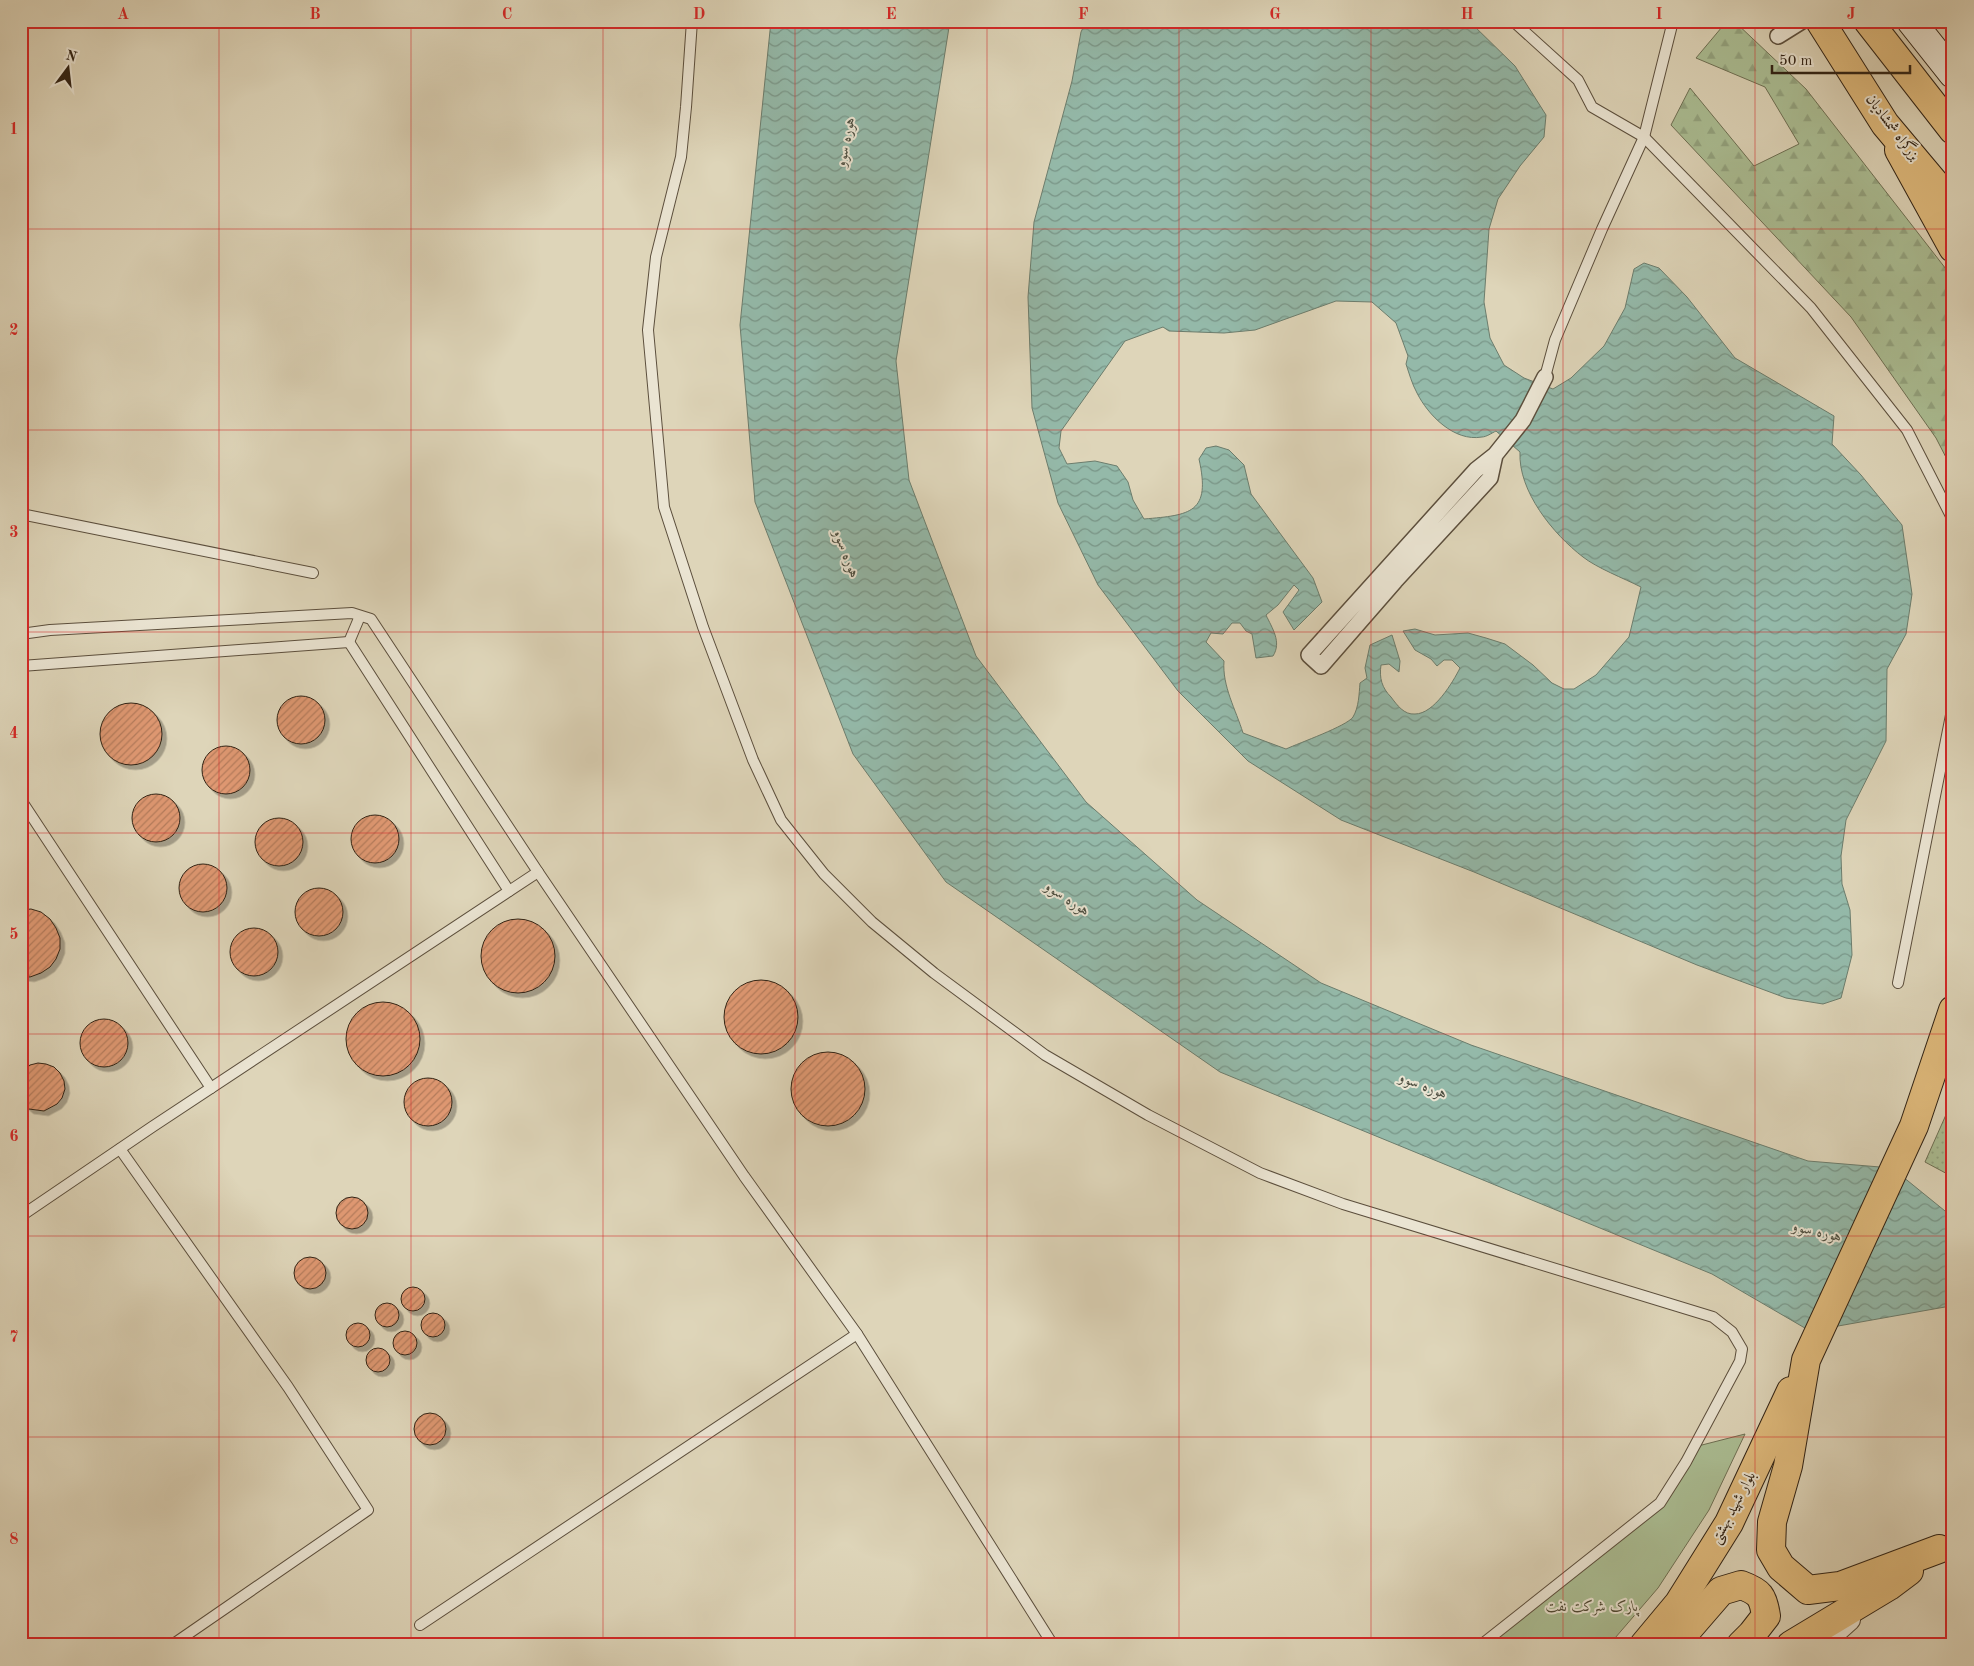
<svg xmlns="http://www.w3.org/2000/svg" width="1974" height="1666" font-family="'Old Standard TT',Amiri,serif">
  <style>
    .grass { fill: url(#grass-dots); stroke: #6e7054 }
    .forest { fill: url(#forest-firs); stroke: #6e7054 }
    .park { fill: #abbe94; stroke: #6e7054 }
    .water { fill: url(#water-waves); stroke: #6c7d6d; fill-rule: evenodd }
    .building { fill: url(#building-hatch); stroke: #302214; filter: url(#shadow) }
    .lines { fill: none; stroke-linecap: round; stroke-linejoin: round }
    .service-casing { stroke: #5c4f3d; stroke-width: 12 }
    .pedestrian-casing { stroke: #5c4f3d; stroke-width: 18 }
    .minor-casing { stroke: #5c4f3d; stroke-width: 22 }
    .secondary-casing { stroke: #302214; stroke-width: 30 }
    .primary-casing { stroke: #302214; stroke-width: 30 }
    .trunk-casing { stroke: #302214; stroke-width: 30 }
    .service { stroke: #eae4d2; stroke-width: 10 }
    .pedestrian { stroke: #eae4d2; stroke-width: 15 }
    .minor { stroke: #eae4d2; stroke-width: 20 }
    .secondary { stroke: #eae4d2; stroke-width: 28 }
    .primary { stroke: #dfba7c; stroke-width: 28 }
    .trunk { stroke: #dfba7c; stroke-width: 28 }
    .grid { fill: none; stroke: #d62828; stroke-width: 1; stroke-opacity: 0.55 }
    .labels { text-anchor: middle; dominant-baseline: central; stroke-width: 4; stroke-linejoin: round; paint-order: stroke }
    .street-label { font-size: 15px; fill: #302214; stroke: #eae4d2 }
    .park-label { font-size: 15px; font-style: italic; fill: #4f4934; stroke: #eae4d2 }
    .water-label { font-size: 16px; font-style: italic; fill: #4e4f41; stroke: #eae4d2 }
    .neatline { fill: none; stroke: #d62828; stroke-width: 2 }
    .grid-label { font-size: 16px; text-anchor: middle; font-weight: bold; fill: #d62828 }
  </style>
  <defs>
    <pattern id="grass-dots" width="8" height="8" patternUnits="userSpaceOnUse" patternTransform="scale(1.25)"><rect width="8" height="8" fill="#abbe94"/><path d="M2 2h.1M6 6h.1" fill="none" stroke="#93a37f" stroke-width="1.8" stroke-linecap="round"/></pattern>
    <pattern id="forest-firs" width="22" height="20" patternUnits="userSpaceOnUse" patternTransform="scale(1.25)"><rect width="22" height="20" fill="#abbe94"/><path d="M5 1l3.5 6h-7zM16 11l3.5 6h-7z" fill="#93a37f"/></pattern>
    <pattern id="water-waves" width="16" height="10" patternUnits="userSpaceOnUse" patternTransform="scale(1.25)"><rect width="16" height="10" fill="#94b9a9"/><path d="M0 5q4-4 8 0t8 0" fill="none" stroke="#799688"/></pattern>
    <pattern id="building-hatch" width="6" height="6" patternUnits="userSpaceOnUse" patternTransform="scale(1.25)"><rect width="6" height="6" fill="#df9872"/><path d="M-1 1l2-2M0 6l6-6M5 7l2-2" fill="none" stroke="#b57c5c"/></pattern>
    <filter id="shadow"><feDropShadow dx="4.5" dy="4.5" stdDeviation="0" flood-color="#0004"/></filter>
  </defs>
  <rect width="100%" height="100%" fill="#ded5b9"/>
  <filter id="stains"><feTurbulence type="fractalNoise" baseFrequency=".004" numOctaves="4"/><feColorMatrix values="0 0 0 0 .2 0 0 0 0 .09 0 0 0 0 .02 0 0 0 .5 -.17"/></filter>
  <radialGradient id="worn" r=".72"><stop offset=".6" stop-color="#630" stop-opacity="0"/><stop offset="1" stop-color="#630" stop-opacity=".3"/></radialGradient>
  <path class="grass" d="M1953,1099V1177L1925,1162Z"/>
  <path class="forest" d="M1727,21H1734L1806,89L1953,278V471L1936,438L1851,317L1671,125L1690,88L1754,166L1799,144L1765,87L1696,58Z"/>
  <path class="park" d="M1745,1434L1709,1510L1658,1588L1609,1645H1487L1661,1505L1698,1446Z"/>
  <g class="water">
    <path d="M771,21H950L896,361L909,480L976,656L1086,802L1197,900L1321,983L1471,1045L1808,1161L1892,1168L1950,1215H1953V1308L1945,1307L1810,1331L1712,1274L1220,1072L946,882L853,754L755,502L740,325Z"/>
    <path d="M1086,21H1469L1515,66L1546,115L1544,137L1520,166L1498,199L1489,229L1484,302L1490,338L1504,365L1524,378L1553,389L1571,378L1604,346L1625,308L1634,269L1644,263L1659,268L1687,297L1735,358L1834,416L1832,444L1861,475L1902,525L1912,594L1906,634L1887,669L1886,741L1846,820L1841,856L1842,884L1850,910L1852,955L1841,998L1823,1004L1786,998L1697,965L1474,872L1341,820L1248,761L1178,691L1098,585L1058,503L1032,408L1028,297L1034,222L1072,81L1081,32ZM1336,301L1372,302L1396,323L1408,356L1406,364C1409,373 1412,384 1417,393C1428,415 1454,442 1482,437C1486,437 1492,433 1496,431L1520,452C1518,491 1553,534 1583,557C1597,568 1623,578 1641,587L1629,637L1596,675L1574,689H1564L1552,683L1533,665L1505,644L1486,638L1468,633L1435,635L1415,629L1403,631L1415,650L1431,659L1437,666L1444,660H1452L1460,668C1453,682 1434,714 1415,714C1404,715 1397,705 1391,697C1382,688 1379,678 1381,665L1389,664L1399,672L1400,661L1392,635L1370,645L1365,668L1367,678L1360,683C1359,694 1359,707 1353,717C1347,726 1299,743 1286,749L1243,733C1236,710 1222,686 1224,661L1206,642L1211,633L1223,634L1232,623H1240L1246,631L1252,634L1256,658L1273,656C1282,642 1272,628 1266,615L1278,605L1294,585L1299,590L1283,612L1294,630L1322,602L1313,578L1251,494L1244,465L1229,450L1216,446L1206,448L1199,459C1211,513 1191,515 1144,519L1133,500L1128,482L1117,466L1095,461L1067,464L1059,448L1061,431L1125,341L1163,327L1169,331L1224,333L1255,330Z"/>
  </g>
  <g class="building">
    <circle cx="301" cy="720" r="24"/>
    <circle cx="131" cy="734" r="31"/>
    <circle cx="226" cy="770" r="24"/>
    <circle cx="156" cy="818" r="24"/>
    <circle cx="375" cy="839" r="24"/>
    <circle cx="279" cy="842" r="24"/>
    <circle cx="203" cy="888" r="24"/>
    <circle cx="319" cy="912" r="24"/>
    <path d="M31,909L41,912L50,919L56,928L60,938V949L56,959L50,967L41,973L30,977L21,976V910Z"/>
    <circle cx="518" cy="956" r="37"/>
    <circle cx="254" cy="952" r="24"/>
    <circle cx="761" cy="1017" r="37"/>
    <circle cx="383" cy="1039" r="37"/>
    <circle cx="104" cy="1043" r="24"/>
    <circle cx="828" cy="1089" r="37"/>
    <path d="M38,1063L46,1064L54,1067L60,1073L64,1081L65,1089L62,1098L57,1104L44,1111L29,1109L21,1102V1072L30,1065Z"/>
    <circle cx="428" cy="1102" r="24"/>
    <circle cx="352" cy="1213" r="16"/>
    <circle cx="310" cy="1273" r="16"/>
    <circle cx="413" cy="1299" r="12"/>
    <circle cx="387" cy="1315" r="12"/>
    <circle cx="433" cy="1325" r="12"/>
    <circle cx="358" cy="1335" r="12"/>
    <circle cx="405" cy="1343" r="12"/>
    <circle cx="378" cy="1360" r="12"/>
    <circle cx="430" cy="1429" r="16"/>
  </g>
  <g class="lines">
    <g class="service-casing">
      <g id="service">
        <path d="M692,21L686,107L681,157L656,257L648,330L664,507L703,627L753,760L781,820L824,874L872,922L934,973L1045,1055L1148,1115L1260,1173L1343,1204L1713,1317L1732,1332L1742,1349L1740,1361L1686,1462L1660,1503L1481,1645"/>
        <path d="M1513,21L1578,80L1592,107L1644,137L1811,308L1907,430L1953,520"/>
        <path d="M1545,377L1555,340L1602,229L1644,137L1673,21"/>
        <path d="M21,514L313,573"/>
        <path d="M21,634L50,630L352,613L371,619L538,872L744,1176L857,1334L1053,1645"/>
        <path d="M349,642L509,891"/>
        <path d="M349,642L360,616"/>
        <path d="M21,666L349,642"/>
        <path d="M21,800L211,1088"/>
        <path d="M1898,983L1953,705"/>
        <path d="M120,1149L288,1387L368,1510L172,1645"/>
        <path d="M21,1216L152,1127L538,872"/>
        <path d="M420,1625L857,1334"/>
      </g>
    </g>
    <g class="pedestrian-casing">
      <g id="pedestrian">
        <path d="M1778,36L1802,21"/>
        <path d="M1495,455L1490,478L1395,581L1321,666L1309,655L1476,470L1495,455L1523,420L1545,377"/>
      </g>
    </g>
    <g class="minor-casing">
      <path id="minor" d="M1822,1645L1850,1620"/>
    </g>
    <g class="secondary-casing">
      <path id="secondary" d="M1911,21L1953,74"/>
    </g>
    <g class="primary-casing">
      <g id="primary">
        <path d="M1899,150L1953,248"/>
        <path d="M1939,1549L1840,1586L1808,1590L1781,1567L1771,1550L1772,1522L1788,1466L1806,1360L1914,1126L1953,1010"/>
        <path d="M1644,1645L1679,1603L1729,1523L1791,1391"/>
        <path d="M1671,1645L1689,1628L1721,1591L1741,1585C1760,1592 1763,1596 1766,1616L1752,1634L1741,1645"/>
        <path d="M1791,1645L1889,1586L1909,1571"/>
      </g>
    </g>
    <g class="trunk-casing">
      <g id="trunk">
        <path d="M1820,21L1885,124L1953,205"/>
        <path d="M1868,21L1953,130"/>
      </g>
    </g>
    <use href="#service" class="service"/>
    <use href="#pedestrian" class="pedestrian"/>
    <use href="#minor" class="minor"/>
    <use href="#secondary" class="secondary"/>
    <use href="#primary" class="primary"/>
    <use href="#trunk" class="trunk"/>
  </g>
  <path class="grid" d="M219,21V1645M411,21V1645M603,21V1645M795,21V1645M987,21V1645M1179,21V1645M1371,21V1645M1563,21V1645M1755,21V1645M21,229H1953M21,430H1953M21,632H1953M21,833H1953M21,1034H1953M21,1236H1953M21,1437H1953"/>
  <g class="labels">
    <g class="street-label">
      <text transform="translate(1892 128) rotate(53)">بزرگراه شمشادیان</text>
      <text transform="translate(1734 1508) rotate(-62)">بلوار شهید بهشتی</text>
    </g>
    <g class="park-label">
      <text x="1592" y="1607">پارک شرکت نفت</text>
    </g>
    <g class="water-label">
      <text transform="translate(846 142) rotate(-79)">هوره سوو</text>
      <text transform="translate(846 554) rotate(69)">هوره سوو</text>
      <text transform="translate(1067 899) rotate(33)">هوره سوو</text>
      <text transform="translate(1423 1086) rotate(21)">هوره سوو</text>
      <text transform="translate(1817 1232) rotate(13)">هوره سوو</text>
    </g>
  </g>
  <rect width="1974" height="1666" fill="none" stroke="#ded5b9" stroke-width="55"/>
  <g transform="translate(68 68) rotate(15)" stroke="#eae4d2" stroke-width="4" paint-order="stroke">
  <path d="M0-4L9 19L0 12L-9 19Z" fill="#302214"/>
  <text y="-8" font-size="14" font-weight="bold" text-anchor="middle" fill="#302214">N</text>
  </g>
  <path d="M1772 65v8h138v-8" fill="none" stroke="#302214" stroke-width="2.5"/>
  <text x="1779" y="65" font-size="15" fill="#302214" stroke="#eae4d2" stroke-width="4" paint-order="stroke">50 m</text>
  <rect x="28" y="28" width="1918" height="1610" class="neatline"/>
  <g class="grid-label">
    <text x="123" y="19">A</text>
    <text x="315" y="19">B</text>
    <text x="507" y="19">C</text>
    <text x="699" y="19">D</text>
    <text x="891" y="19">E</text>
    <text x="1083" y="19">F</text>
    <text x="1275" y="19">G</text>
    <text x="1467" y="19">H</text>
    <text x="1659" y="19">I</text>
    <text x="1851" y="19">J</text>
    <text x="14" y="134">1</text>
    <text x="14" y="335">2</text>
    <text x="14" y="537">3</text>
    <text x="14" y="738">4</text>
    <text x="14" y="939">5</text>
    <text x="14" y="1141">6</text>
    <text x="14" y="1342">7</text>
    <text x="14" y="1544">8</text>
  </g>
  <rect width="100%" height="100%" filter="url(#stains)"/>
  <rect width="100%" height="100%" fill="url(#worn)"/>
</svg>
